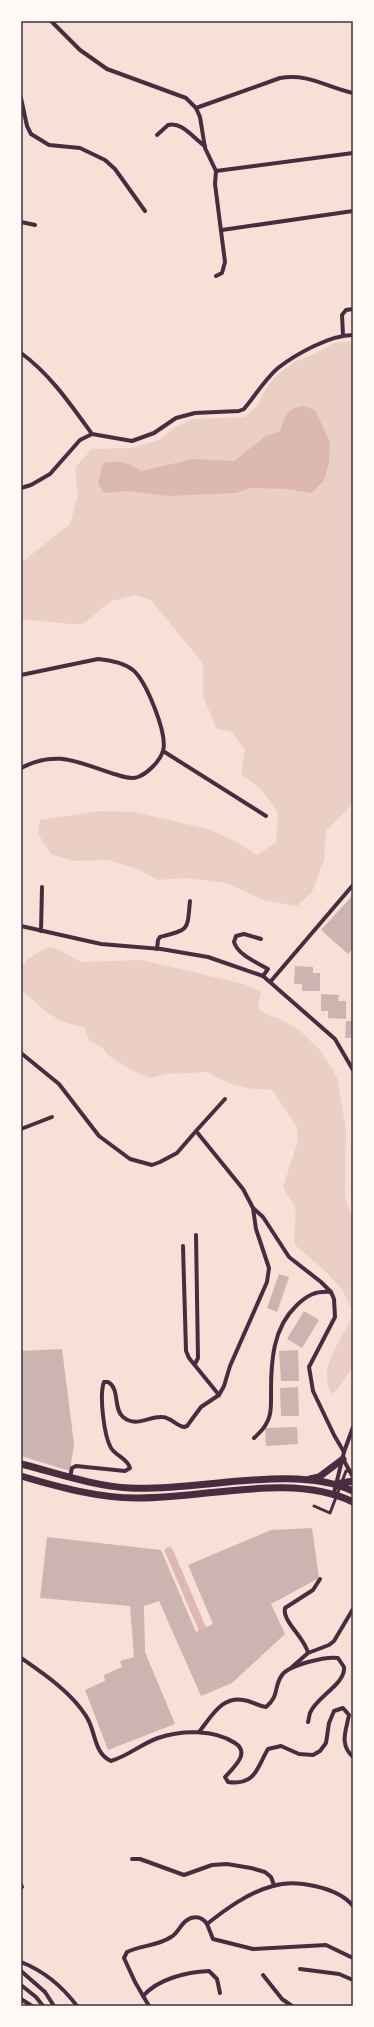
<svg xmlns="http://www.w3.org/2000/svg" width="374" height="2027" font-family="'Sofia Sans Condensed',sans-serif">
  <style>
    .green { fill: #ebcfc5 }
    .water { fill: #dcb8b0 }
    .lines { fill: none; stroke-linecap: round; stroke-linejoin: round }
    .canal { stroke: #dcb8b0; stroke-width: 8 }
    .building { fill: #ccb4b1 }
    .pedestrian { stroke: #4a2c40; stroke-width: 3 }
    .minor { stroke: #4a2c40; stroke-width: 4 }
    .primary { stroke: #4a2c40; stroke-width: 7 }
    .neatline { fill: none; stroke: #4a2c40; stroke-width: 1.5 }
  </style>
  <rect width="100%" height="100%" fill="#f7e1d7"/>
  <g class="green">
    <path d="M353,341V803L326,831L324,860L312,892L297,906L263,900L227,883L186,878L158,880L135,868L108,860L74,861L51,854L38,834L40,820L98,811L134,812L208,829L235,841L257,855L276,842L278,812L260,788L241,774L245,750L232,732L216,728L203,696V664L151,600L135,595L111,601L82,625L21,619V563L70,524L78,496L75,467L92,449L131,448L159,440L174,428L193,419L245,417L259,404L264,392L275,377L294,362L315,354L333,343Z"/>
    <path d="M47,947L57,949L81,962L142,960L244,984L261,992L258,1008L269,1016L279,1018L299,1030L320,1050L337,1077L346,1130L345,1195L353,1223V1368C346,1375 338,1391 332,1394C315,1367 345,1338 353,1313L343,1291L324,1270L295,1245C293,1235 297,1213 295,1207C292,1200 286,1194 283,1187L298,1141L297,1127L272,1090C250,1090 226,1085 208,1072L167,1074L150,1078L133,1071L109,1056L102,1048L89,1040L84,1027C75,1025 64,1023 56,1018C42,1011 34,998 21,991V964H24L28,959Z"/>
  </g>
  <path class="water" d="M303,406L315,410L330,442L329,463L324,480L312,493L286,489L250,488L236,493L168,496L127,491L104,493L98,483L103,463C118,460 128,462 141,471L193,459L234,461L266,436L280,431C285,417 287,408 303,406Z"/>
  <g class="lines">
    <path class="canal" d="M169,1551L202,1628"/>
  </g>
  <g class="building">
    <path d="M353,895V949L348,954L321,930Z"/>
    <path d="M295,966L313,967V973H320V991H302V984H294Z"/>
    <path d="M321,994L339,995L338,1001H346V1019L328,1018V1011H321Z"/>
    <path d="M346,1021H353V1038H345Z"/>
    <path d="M279,1274L289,1277L277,1312L267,1308Z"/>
    <path d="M304,1311L319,1320L302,1348L287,1339Z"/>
    <path d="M62,1349L74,1444L70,1471L21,1456V1351Z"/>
    <path d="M298,1350L299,1381H281L279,1351Z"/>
    <path d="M298,1387L299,1416H281L280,1388Z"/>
    <path d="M297,1427L298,1444L266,1446L265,1428Z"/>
    <path d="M312,1528L319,1578L271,1604L285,1634L232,1683L201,1696L159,1601L144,1606L145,1652L175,1724L108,1750L85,1690L105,1681L104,1675L122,1667L120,1661L134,1657L130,1606L40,1598L47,1537L161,1550L196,1632L213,1624L188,1565L271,1530Z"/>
  </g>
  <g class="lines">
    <path class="pedestrian" d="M314,1506L330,1513L346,1471H353"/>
    <g class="minor">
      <path d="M51,21L80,50L107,69L186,98L196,108L200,117L205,148L216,171L215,184L225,262L222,273L216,276"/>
      <path d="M21,98L27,126L31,134L49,145L80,148L105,160L115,169L145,211"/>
      <path d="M196,108L280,78C308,73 326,87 353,93"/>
      <path d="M157,135L168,125C182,121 194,139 205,146"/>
      <path d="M216,171L353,153"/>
      <path d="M21,222L35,225"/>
      <path d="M222,230L353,211"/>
      <path d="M343,335L342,315L346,310L353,309"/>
      <path d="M21,353C50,374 71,405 92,434"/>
      <path d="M21,488L31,485L50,474L80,440L92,434L132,441L154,433L176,418L195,413L239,411L244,409C255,396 265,379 278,368C296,354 330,335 353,335"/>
      <path d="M21,675L98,659C109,660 124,663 133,670C146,681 168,734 163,751C160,761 148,773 138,777C130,780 122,776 114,774C79,763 57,749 21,768"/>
      <path d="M163,751L266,816"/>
      <path d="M21,926L101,944L161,949L208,957L263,976L335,1039L353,1070"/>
      <path d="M41,931L42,887"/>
      <path d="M261,939L244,934L236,936L234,942C238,955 256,962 268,969L263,976"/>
      <path d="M157,949L158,940L160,937C190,929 187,931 190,901"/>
      <path d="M271,981L353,885"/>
      <path d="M21,1053L59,1084L99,1136L130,1159L152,1165L160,1162L177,1153L196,1131L243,1189L253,1208L263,1217L289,1257L321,1282L331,1292L334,1299L335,1317L309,1367L313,1391L334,1435L344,1452"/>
      <path d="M21,1129L52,1117"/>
      <path d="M196,1131L225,1099"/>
      <path d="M183,1246L186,1351L189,1358L219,1395"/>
      <path d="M195,1364L198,1358L196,1235"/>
      <path d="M254,1438C258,1434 264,1429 266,1424C272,1415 271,1402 271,1391C271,1361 273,1328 296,1306C307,1295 315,1291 331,1292"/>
      <path d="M343,1459L353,1477"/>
      <path d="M70,1477L72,1468L76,1466L125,1471L130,1468C128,1459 116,1456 111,1448C104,1436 99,1395 104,1382H108C120,1388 113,1409 123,1417C136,1428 149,1416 162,1417C171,1417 176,1426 184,1427L187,1426L201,1407L219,1395L224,1386L230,1366L267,1282L269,1268L256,1229L253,1208"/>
      <path d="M334,1493L344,1452L353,1427"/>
      <path d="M308,1653L329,1645L334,1641L353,1609"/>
      <path d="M21,1658C44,1674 71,1692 86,1716C96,1730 93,1753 111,1761C128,1756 141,1744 158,1738C181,1730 214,1729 235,1743C251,1753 233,1768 225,1777L228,1782C256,1786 257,1767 268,1749L281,1746L299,1754L313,1755L320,1751L326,1743L329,1723L334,1711L343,1708L349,1715C346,1731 339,1744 353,1757"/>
      <path d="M292,1667L308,1653C305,1637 282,1622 285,1608L313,1590L320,1579"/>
      <path d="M199,1732C212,1716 223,1693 248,1701C254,1703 259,1706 266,1707C280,1695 273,1688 282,1675C289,1665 326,1656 338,1658L344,1667C346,1684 316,1697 310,1713C309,1716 309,1719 308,1722"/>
      <path d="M132,1859H140L184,1875L212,1865L227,1864L251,1868L265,1872L271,1877L274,1885"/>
      <path d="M21,1885L22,1887"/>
      <path d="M353,1906C338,1887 295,1879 273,1886C249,1892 226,1909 207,1924L213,1939L253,1949L326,1945L353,1958"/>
      <path d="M21,1962C44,1971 62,1986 77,2006"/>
      <path d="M300,1969L339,1974L353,1980"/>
      <path d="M21,1971L45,1992L54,2006"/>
      <path d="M263,1975L282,1999L292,2006"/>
      <path d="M21,1985L36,1997L43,2006"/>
      <path d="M143,1996C158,1979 186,1972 209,1971L217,1979L220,1993"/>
      <path d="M21,1999L32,2006"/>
      <path d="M149,2006L135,1982L124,1958L127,1952C141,1945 158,1946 171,1937C179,1933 181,1921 191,1918C198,1916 203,1918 207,1924"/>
    </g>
    <g class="primary">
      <path d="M21,1464C57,1473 93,1486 130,1488C196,1492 295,1463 353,1491"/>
      <path d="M21,1476C58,1487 98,1498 137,1498C204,1499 291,1472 353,1502"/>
      <path d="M310,1479L319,1477L343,1459"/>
      <path d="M336,1484L353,1481"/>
    </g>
  </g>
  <rect width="374" height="2027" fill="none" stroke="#fffaf5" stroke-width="44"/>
  <rect x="22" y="22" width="330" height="1983" class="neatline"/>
</svg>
